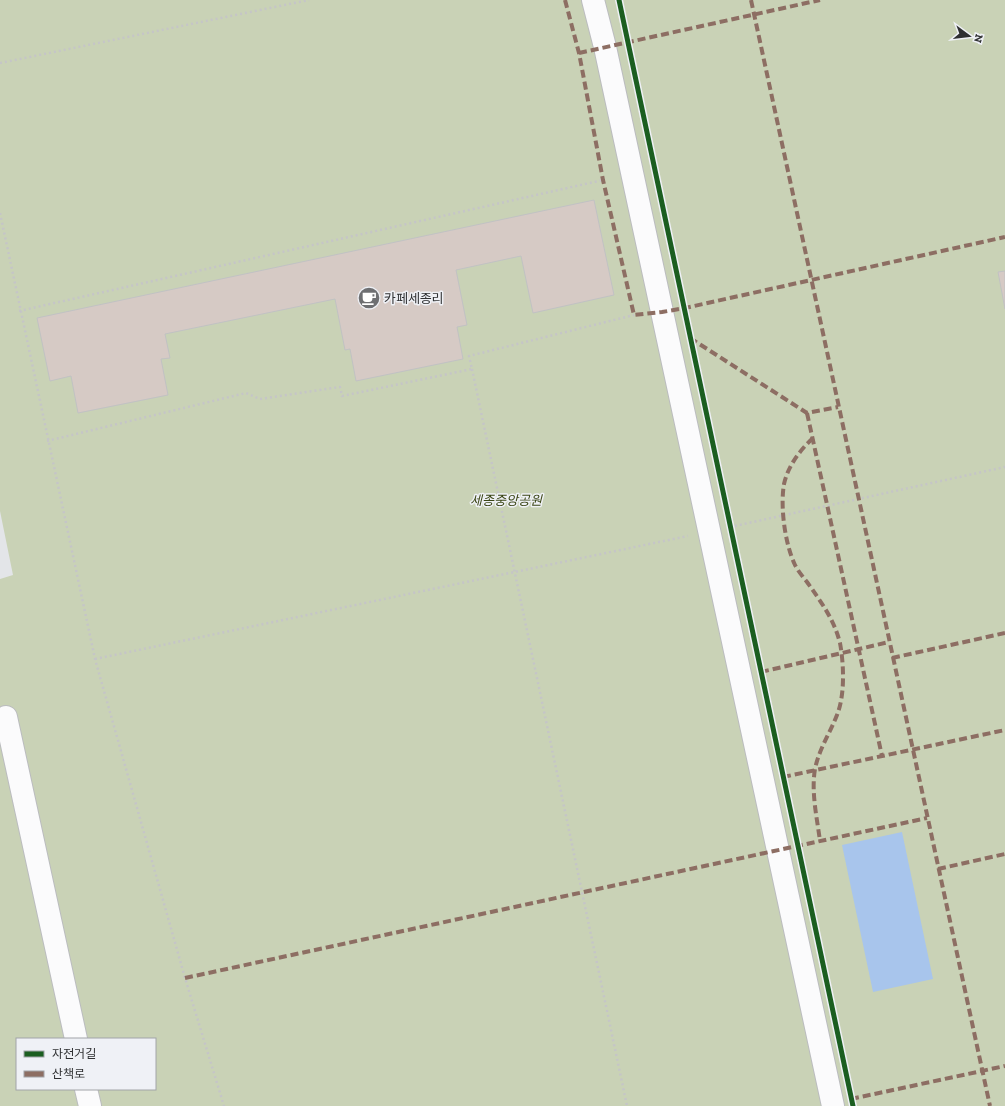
<svg xmlns="http://www.w3.org/2000/svg" width="1005" height="1106" font-family="'Zilla Slab','Noto Sans KR',serif">
  <style>
    .green { fill: #c9d2b6; fill-rule: evenodd }
    .water { fill: #a8c5ec }
    .building { fill: #d6cac5; stroke: #c1c2c3 }
    .lines { fill: none; stroke-linecap: round; stroke-linejoin: round }
    .minor-casing { stroke: #bbbcbf; stroke-width: 24 }
    .path { stroke: #c5c5c7; stroke-width: 2.5; stroke-dasharray: 2 3; stroke-linecap: butt }
    .minor { stroke: #fbfbfc; stroke-width: 22 }
    .quiet { stroke: #8d6e63; stroke-width: 4; stroke-dasharray: 8 4; stroke-linecap: butt }
    .cycleway-casing { stroke: #eff1f6; stroke-width: 8 }
    .cycleway { stroke: #1b5e20; stroke-width: 5 }
    .labels { text-anchor: middle; dominant-baseline: central; stroke-width: 3; stroke-linejoin: round; paint-order: stroke }
    .poi-label { font-size: 13px; fill: #2f3032; stroke: #eff1f6; text-anchor: start }
    .park-label { font-size: 13px; font-style: italic; fill: #3a4514; stroke: #eff1f6 }
  </style>
  <rect width="100%" height="100%" fill="#e3e5e8"/>
  <path class="green" d="M0,0H1005V1106H0V579L13,575L0,511ZM17,1039H155V1089H17Z"/>
  <path class="water" d="M902,832L933,979L873,992L842,845Z"/>
  <g class="building">
    <path d="M594,200L614,295L533,313L521,256L456,270L467,325L457,327L463,359L356,381L350,349L345,350L335,299L165,334L170,358L161,359L168,395L78,413L71,376L50,381L37,318Z"/>
    <path d="M1005,271V309L998,272Z"/>
  </g>
  <g class="lines">
    <g class="minor-casing">
      <g id="minor">
        <path d="M593,0L605,47L833,1106"/>
        <path d="M6,717L76,1039"/>
        <path d="M86,1089L90,1106"/>
      </g>
    </g>
    <g class="path">
      <path d="M0,63L309,0"/>
      <path d="M0,213L95,659L185,978L224,1106"/>
      <path d="M19,311L603,180"/>
      <path d="M472,369L627,1106"/>
      <path d="M47,441L246,393L260,399L340,387L342,396L472,369L469,356L634,315"/>
      <path d="M730,527L1005,467"/>
      <path d="M95,659L688,536"/>
    </g>
    <use href="#minor" class="minor"/>
    <g class="quiet">
      <path d="M565,0L579,53L603,180L634,315L662,312L685,308L1005,237"/>
      <path d="M751,0L990,1106"/>
      <path d="M579,53L820,0"/>
      <path d="M690,338L807,413L838,407"/>
      <path d="M807,413L882,756"/>
      <path d="M813,438C800,450 788,466 784,484C780,507 785,544 795,565C798,571 803,577 807,582C821,602 834,619 840,643C844,665 845,695 837,715C830,733 819,749 815,769C811,792 817,818 820,841"/>
      <path d="M892,658L1005,633"/>
      <path d="M761,672L889,642"/>
      <path d="M783,777L1005,730"/>
      <path d="M938,869L1005,854"/>
      <path d="M185,978L927,818"/>
      <path d="M851,1099L1005,1066"/>
    </g>
    <g class="cycleway-casing">
      <path id="cycleway" d="M619,0L853,1106"/>
    </g>
    <use href="#cycleway" class="cycleway"/>
  </g>
  <defs>
    <g id="cafe-disc" transform="scale(1.15)"><circle r="9.5" fill="#6e6f72" stroke="#eff1f6"/><path d="M-5.5-4.5H6V0H3Q3 3.5 0 3.5H-2.5Q-5.5 3.5-5.5 0ZM3-3.2v2h1.7v-2ZM-6 4.5H4V6H-6Z" fill="#fff"/></g>
  </defs>
  <g fill-rule="evenodd">
    <use href="#cafe-disc" x="369" y="298"/>
  </g>
  <g class="labels">
    <g class="poi-label">
      <text x="384" y="298">카페세종리</text>
    </g>
    <g class="park-label">
      <text x="506" y="500">세종중앙공원</text>
    </g>
  </g>
  <rect x="16" y="1038" width="140" height="52" fill="#eff1f6" stroke="#a2a4a8"/>
  <rect x="24" y="1051" width="20" height="6" fill="#1b5e20" stroke="#a2a4a8"/>
  <text x="52" y="1058" font-size="12" fill="#2f3032">자전거길</text>
  <rect x="24" y="1071" width="20" height="6" fill="#8d6e63" stroke="#a2a4a8"/>
  <text x="52" y="1078" font-size="12" fill="#2f3032">산책로</text>
  <g transform="translate(969 36) rotate(105)" stroke="#eff1f6" stroke-width="3" paint-order="stroke">
  <path d="M0-3L7 15L0 10L-7 15Z" fill="#2f3032"/>
  <text y="-6" font-size="11" font-weight="bold" text-anchor="middle" fill="#2f3032">N</text>
  </g>
</svg>
